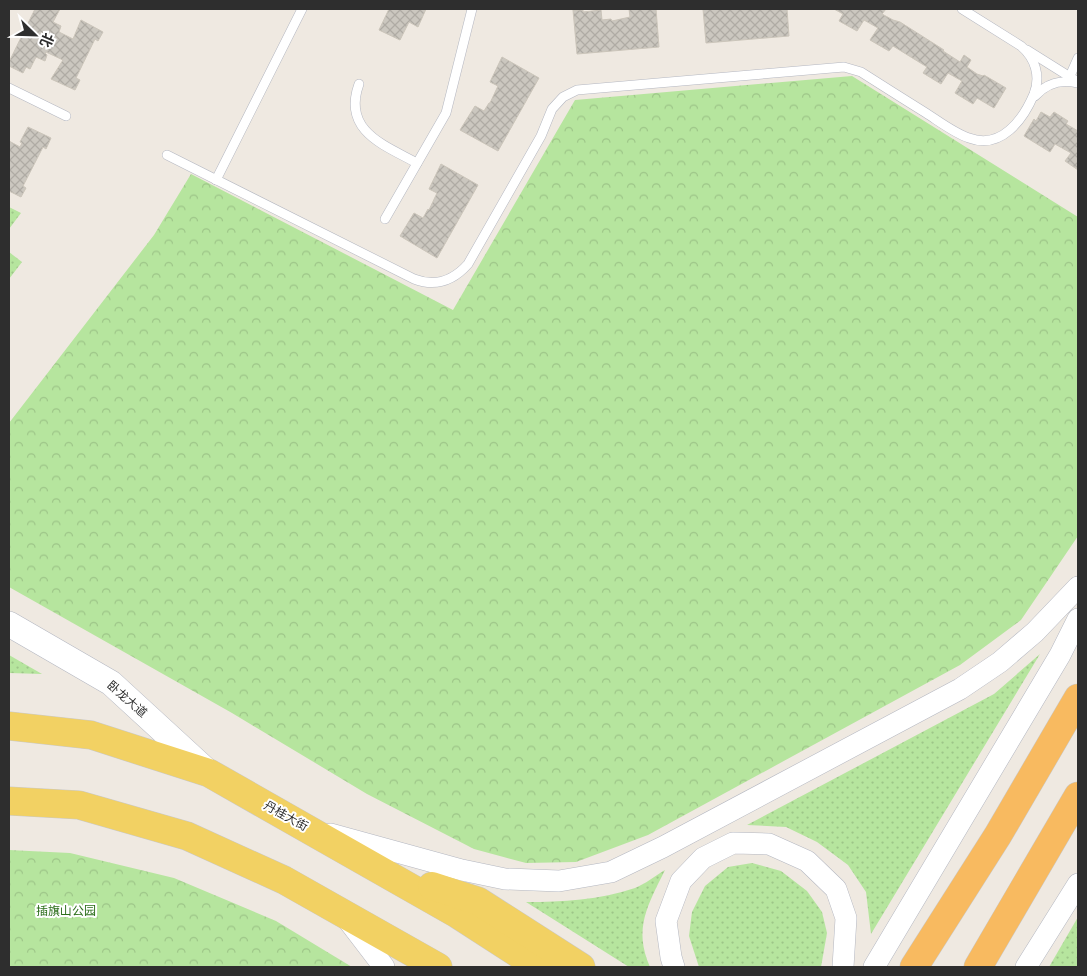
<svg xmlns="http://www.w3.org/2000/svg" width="1087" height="976" font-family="'Fira Sans','Noto Sans SC',sans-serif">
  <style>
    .grass { fill: url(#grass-dots) }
    .forest { fill: url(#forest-crowns) }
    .building { fill: url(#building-cross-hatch); stroke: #cbc5ba }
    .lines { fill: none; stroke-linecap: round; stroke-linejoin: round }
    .service-casing { stroke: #b4b7c1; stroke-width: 10 }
    .tertiary-casing { stroke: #b4b7c1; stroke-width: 22 }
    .secondary-casing { stroke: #b4b7c1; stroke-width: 26 }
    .primary-casing { stroke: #c9c9c9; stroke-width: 29 }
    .trunk-casing { stroke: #c9c9c9; stroke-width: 29 }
    .service { stroke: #fff; stroke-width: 9 }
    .tertiary { stroke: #fff; stroke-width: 21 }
    .secondary { stroke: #fff; stroke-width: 25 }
    .primary { stroke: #f2d163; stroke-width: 28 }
    .trunk { stroke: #f8ba60; stroke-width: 28 }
    .labels { text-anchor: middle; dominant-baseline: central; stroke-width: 4; stroke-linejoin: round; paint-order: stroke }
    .street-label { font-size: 12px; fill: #2e2e2e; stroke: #fff }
    .park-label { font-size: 12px; fill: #2c6e1b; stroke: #fff }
  </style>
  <defs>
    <pattern id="grass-dots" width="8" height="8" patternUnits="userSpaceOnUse" patternTransform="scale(1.25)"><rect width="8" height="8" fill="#b6e59e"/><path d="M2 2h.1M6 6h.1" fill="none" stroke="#9dc588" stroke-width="1.8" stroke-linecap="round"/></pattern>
    <pattern id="forest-crowns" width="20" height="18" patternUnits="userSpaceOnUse" patternTransform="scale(1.25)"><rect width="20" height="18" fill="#b6e59e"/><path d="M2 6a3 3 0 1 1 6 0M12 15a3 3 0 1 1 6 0" fill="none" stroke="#9dc588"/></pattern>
    <pattern id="building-cross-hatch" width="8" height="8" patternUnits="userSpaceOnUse" patternTransform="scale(1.25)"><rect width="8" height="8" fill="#cbc7bf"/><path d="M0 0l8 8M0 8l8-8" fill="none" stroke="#afaba4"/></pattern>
  </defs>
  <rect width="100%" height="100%" fill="#efe9e1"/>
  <g class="grass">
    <path d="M9,207L21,213L9,229Z"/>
    <path d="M9,252L22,262L9,279Z"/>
    <path d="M1040,654L871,934L866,892L848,865L817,842L786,827L747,825L994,694Z"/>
    <path d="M9,655L42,674L9,673Z"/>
    <path d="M752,863L781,871L807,891L822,912L827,933L821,967H699L689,936L692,912L705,886L728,867Z"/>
    <path d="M665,870C648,905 633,928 650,967H629L526,902C562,902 600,900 635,888C645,884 655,876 665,870Z"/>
    <path d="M1078,917V967H1049Z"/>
  </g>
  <g class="forest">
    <path d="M852,76L1078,217V536L1021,620L960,665L648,835L576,862L526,863L474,849L367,794L232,713L9,587V423L154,235L191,174L453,310L575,100Z"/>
    <path d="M9,850L70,853L174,878L276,921L352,967H9Z"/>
  </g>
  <g class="building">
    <path d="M35,9H60L53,22L61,26L59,32L73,39L81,20L103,32L98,41L95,39L76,78L80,80L75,90L51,79L63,60L46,52L45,53L47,55L45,61L36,57L30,69L26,67L23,73L9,66V62Z"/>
    <path d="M389,9H426L418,27L409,22L400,40L379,30Z"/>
    <path d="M629,9H656L659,47L577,54L573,10H583V12L601,10L602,20L611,19L612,21L630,17Z"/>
    <path d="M703,9H787L789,36L706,43Z"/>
    <path d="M834,9H886L882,14L893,20L900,22L944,50L943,51L960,62L964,55L971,60L967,67L977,74L983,76L984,75L1006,88L994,108L977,98L973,104L955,93L962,81L948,73L941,84L923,73L927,67L893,46L889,51L870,40L878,28L864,20L857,31L839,21L843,14Z"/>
    <path d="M502,57L539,78L498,151L460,130L475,106L484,111L489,103H490L498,86L490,82Z"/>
    <path d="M1041,112L1050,117L1054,112L1068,121L1066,124L1078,131V170L1065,161L1071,153L1055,144L1050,152L1024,136L1034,119L1036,121Z"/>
    <path d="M28,127L51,138L46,149L43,147L23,186L26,188L21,197L9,191V141L20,147L22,143L20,142Z"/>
    <path d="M441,164L478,185L437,258L400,236L414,213L423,218L428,209L429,210L437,193L429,189Z"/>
  </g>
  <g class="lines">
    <g class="service-casing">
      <g id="service">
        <path d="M1027,50L1078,82"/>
        <path d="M1070,76L1078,58"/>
        <path d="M359,84C342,131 384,145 417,163"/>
        <path d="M9,88L66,116"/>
        <path d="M1035,96C1046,84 1061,79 1077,83"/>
        <path d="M167,155L414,279C435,287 453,281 468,264L541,136L552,109L563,97L577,90L844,67L861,72C883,86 905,100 926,113C940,122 954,133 969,138C1001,150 1023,120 1034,94C1041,76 1035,58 1021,46L962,9"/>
        <path d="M216,180L302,9"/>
        <path d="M385,219L446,113L472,9"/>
      </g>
    </g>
    <g class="tertiary-casing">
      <g id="tertiary">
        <path d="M331,834L462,870L505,879L559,881L611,872L663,847L960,689L1000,662L1035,632L1078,587"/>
        <path d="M348,920L384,967"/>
        <path d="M674,967L671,957L666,921L681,881L703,858L733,843L769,844L807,861L836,889L846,918L843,967"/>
        <path d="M874,967L1060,655L1078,619"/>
        <path d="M1026,967L1078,884"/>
      </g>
    </g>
    <g class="secondary-casing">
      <path id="secondary" d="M9,624L111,683L209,773"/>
    </g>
    <g class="primary-casing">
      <g id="primary">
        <path d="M9,726L91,735L209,773L457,914L539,967"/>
        <path d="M9,801L79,805L187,836L284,880L438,967"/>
        <path d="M432,886L478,901L581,967"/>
      </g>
    </g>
    <g class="trunk-casing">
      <g id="trunk">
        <path d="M914,967L998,835L1078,698"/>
        <path d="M978,967L1078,796"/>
      </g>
    </g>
    <use href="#service" class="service"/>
    <use href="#tertiary" class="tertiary"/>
    <use href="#secondary" class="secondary"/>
    <use href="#primary" class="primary"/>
    <use href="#trunk" class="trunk"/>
  </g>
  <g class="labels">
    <g class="street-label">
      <text transform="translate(127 699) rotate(41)">卧龙大道</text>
      <text transform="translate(286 816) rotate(29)">丹桂大街</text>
    </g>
    <g class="park-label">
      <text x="66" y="911">插旗山公园</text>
    </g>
  </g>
  <rect width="1087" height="976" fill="none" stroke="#2e2e2e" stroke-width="20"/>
  <g transform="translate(35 35) rotate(113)" stroke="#ffffff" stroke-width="4" paint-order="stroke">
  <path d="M0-4L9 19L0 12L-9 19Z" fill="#2e2e2e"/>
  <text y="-8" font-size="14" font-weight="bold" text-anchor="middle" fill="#2e2e2e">北</text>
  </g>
</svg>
